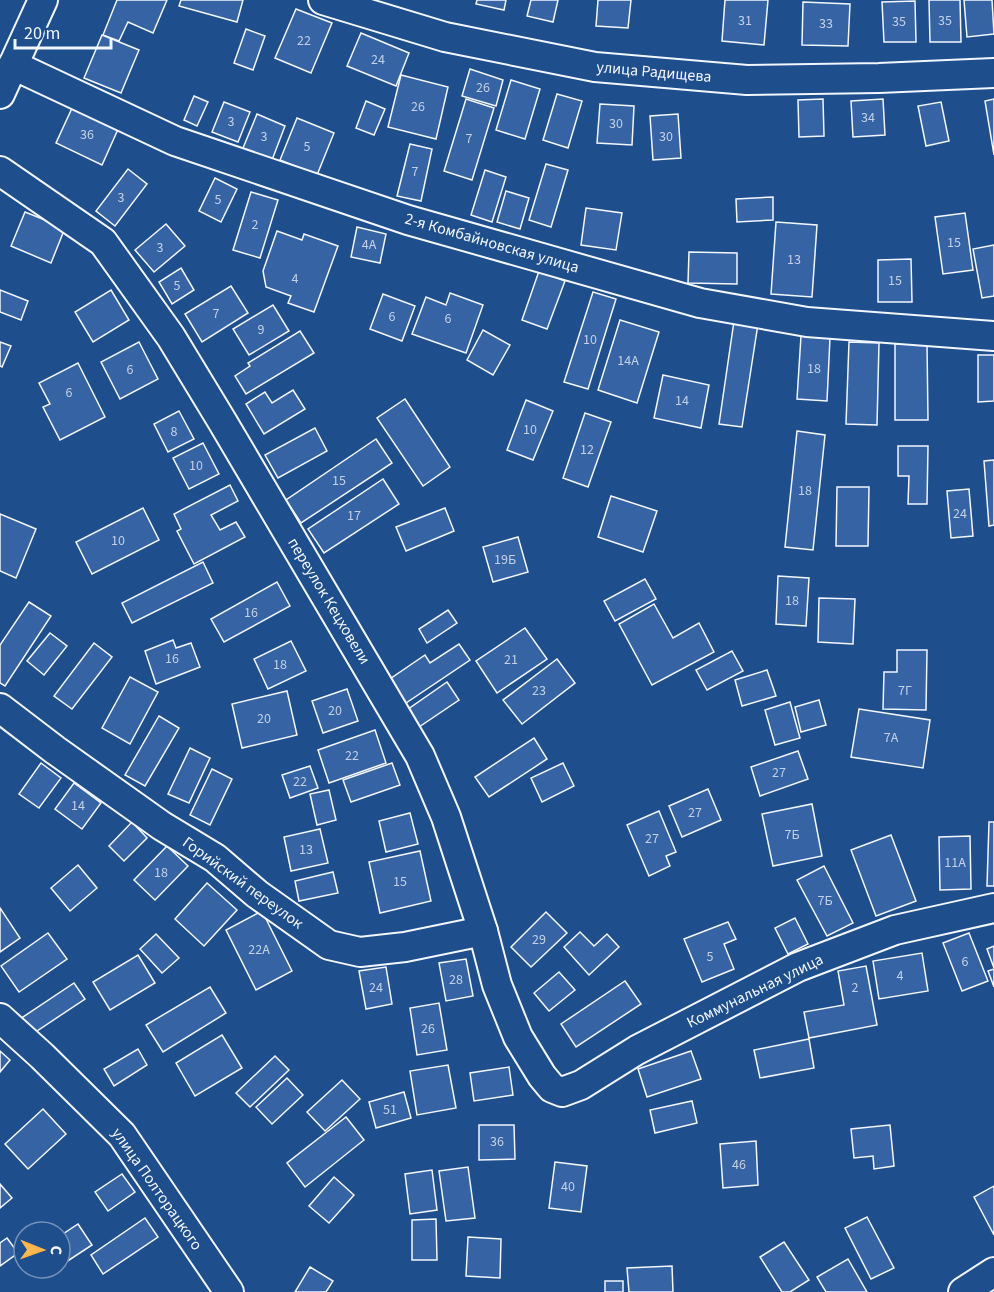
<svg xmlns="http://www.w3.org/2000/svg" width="994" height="1292" font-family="'Source Sans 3',sans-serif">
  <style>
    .building { fill: #3563a3; stroke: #f2f6ff; stroke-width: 1.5 }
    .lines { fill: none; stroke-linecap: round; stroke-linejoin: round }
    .street-casing { stroke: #f2f6ff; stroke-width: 32 }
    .street { stroke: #1f4e8c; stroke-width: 28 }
    .labels { text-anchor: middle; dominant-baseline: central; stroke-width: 4.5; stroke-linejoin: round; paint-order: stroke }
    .number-label { font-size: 14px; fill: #c3d1e8 }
    .street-label { font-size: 16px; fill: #f2f6ff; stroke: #1f4e8c }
  </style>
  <rect width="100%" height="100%" fill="#1f4e8c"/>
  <g class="building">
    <path d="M117,0H167L153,33L128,22L119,41L103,35Z"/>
    <path d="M181,0H243L237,22L179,6Z"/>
    <path d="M477,0H506L504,10L476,4Z"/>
    <path d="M531,0H558L553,22L527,16Z"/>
    <path d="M598,0H631L628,28L596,26Z"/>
    <path d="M725,0H768L764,45L722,41Z"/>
    <path d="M929,0H960L961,42H930Z"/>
    <path d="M964,0H992L994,34L967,37Z"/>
    <path d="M915,1L916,42H884L882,2Z"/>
    <path d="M803,2L850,4L848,46L802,45Z"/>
    <path d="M296,9L332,23L311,73L275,58Z"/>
    <path d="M246,29L265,36L253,70L234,63Z"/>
    <path d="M361,33L409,53L396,86L347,66Z"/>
    <path d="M102,35L139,50L121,93L84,78Z"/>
    <path d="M470,69L503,80L496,106L462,96Z"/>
    <path d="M401,75L448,87L436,139L388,127Z"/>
    <path d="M511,80L540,89L525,139L496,130Z"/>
    <path d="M557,94L582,101L568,148L543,140Z"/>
    <path d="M194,96L208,102L197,126L184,120Z"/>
    <path d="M466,99L494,108L472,180L444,171Z"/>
    <path d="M823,99L824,136L799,137L798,100Z"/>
    <path d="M883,99L885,135L853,137L851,101Z"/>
    <path d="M994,99V155L985,101Z"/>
    <path d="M366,101L385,109L374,135L356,128Z"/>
    <path d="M224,102L250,112L238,142L212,132Z"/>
    <path d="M941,102L949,141L926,146L918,106Z"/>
    <path d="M600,104L634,106L632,145L597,143Z"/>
    <path d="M73,106L119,127L102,165L56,143Z"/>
    <path d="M257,114L285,126L272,160L243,148Z"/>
    <path d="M678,114L681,158L653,160L650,116Z"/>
    <path d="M297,118L334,133L317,175L280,160Z"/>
    <path d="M410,144L432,149L421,201L397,196Z"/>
    <path d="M546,164L568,170L551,227L529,220Z"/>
    <path d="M128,169L147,184L115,226L96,211Z"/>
    <path d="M485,170L506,177L492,222L471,215Z"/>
    <path d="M215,178L237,189L221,222L199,211Z"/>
    <path d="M506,191L529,198L520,229L497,222Z"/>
    <path d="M251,192L278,200L260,258L233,250Z"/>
    <path d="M773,197V220L737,222L736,199Z"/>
    <path d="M586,208L622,213L616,250L581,245Z"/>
    <path d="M25,212L65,228L51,263L11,246Z"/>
    <path d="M965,213L973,270L943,274L935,217Z"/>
    <path d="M776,222L817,225L812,297L771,294Z"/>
    <path d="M166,224L185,246L154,272L135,250Z"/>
    <path d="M357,227L386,234L380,263L351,257Z"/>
    <path d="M277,231L302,240L304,234L338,246L314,312L288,303L291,296L266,287L263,271Z"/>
    <path d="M994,245V296L982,298L973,249Z"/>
    <path d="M689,252L737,253V284L688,283Z"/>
    <path d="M911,259L912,302H878V260Z"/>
    <path d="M181,268L194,290L172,304L159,282Z"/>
    <path d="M539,271L565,281L547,329L522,320Z"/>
    <path d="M231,286L248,313L202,342L185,314Z"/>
    <path d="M0,290L28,301L21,320L0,312Z"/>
    <path d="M111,290L129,320L93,342L75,312Z"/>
    <path d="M593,292L616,299L588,389L564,382Z"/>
    <path d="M450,293L483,305L466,353L412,334L426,297L446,305Z"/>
    <path d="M383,294L415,306L402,341L370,329Z"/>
    <path d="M273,305L289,331L249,355L233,329Z"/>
    <path d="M620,320L659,332L637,403L598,390Z"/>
    <path d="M734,321L758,324L742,427L719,424Z"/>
    <path d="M483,330L510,345L493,375L467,360Z"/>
    <path d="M300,331L314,353L246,394L235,376L250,366L248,363Z"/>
    <path d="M801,336L830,338L827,401L797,399Z"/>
    <path d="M0,342L11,346L2,367L0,366Z"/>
    <path d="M139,342L158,379L120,399L101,362Z"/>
    <path d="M849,342L879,343L877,425L846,424Z"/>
    <path d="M927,343L928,420H895V344Z"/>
    <path d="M978,355H994V401L978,402Z"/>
    <path d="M78,363L105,417L60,440L43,407L50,404L39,383Z"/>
    <path d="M663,375L709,385L701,428L654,418Z"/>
    <path d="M293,390L305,409L264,434L246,404L265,392L272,403Z"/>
    <path d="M405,399L450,467L423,486L377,418Z"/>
    <path d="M526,400L553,411L533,460L507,450Z"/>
    <path d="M179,411L194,439L168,452L154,424Z"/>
    <path d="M585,413L611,422L588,487L563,478Z"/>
    <path d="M315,428L327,451L278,478L265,455Z"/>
    <path d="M797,431L825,435L813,550L785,547Z"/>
    <path d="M376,439L392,463L301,523L286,500Z"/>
    <path d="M203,443L219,474L189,489L173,458Z"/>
    <path d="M898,446H928L927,504H908L909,476H898Z"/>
    <path d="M994,460V525L989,526L984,461Z"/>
    <path d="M383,479L399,504L324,553L308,529Z"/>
    <path d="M230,485L238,501L211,515L220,530L236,522L245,537L194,564L177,531L181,529L174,514Z"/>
    <path d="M837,487H869L868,546H836Z"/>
    <path d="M969,489L973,536L951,538L947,491Z"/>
    <path d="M611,496L657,511L643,552L598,537Z"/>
    <path d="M143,508L159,540L92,574L76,542Z"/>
    <path d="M445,508L454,531L406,551L396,527Z"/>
    <path d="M0,514L36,529L16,578L0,571Z"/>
    <path d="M518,537L528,572L493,582L483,547Z"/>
    <path d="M203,562L213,583L132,623L122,603Z"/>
    <path d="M778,576L809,578L806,626L776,624Z"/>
    <path d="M645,579L656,599L615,621L604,601Z"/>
    <path d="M277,582L290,606L224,642L211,619Z"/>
    <path d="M819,598L855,599L853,644L818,642Z"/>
    <path d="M29,602L51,616L5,686L0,683V645Z"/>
    <path d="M654,604L673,638L699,623L714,652L652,685L619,624Z"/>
    <path d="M448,610L457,623L427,643L419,629Z"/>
    <path d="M525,628L547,659L497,693L476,661Z"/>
    <path d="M50,633L67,646L44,675L27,661Z"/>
    <path d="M173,640L176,648L191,643L200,667L156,684L145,651Z"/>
    <path d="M291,641L306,671L268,689L254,659Z"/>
    <path d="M94,643L112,657L72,709L54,696Z"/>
    <path d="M459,644L470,660L403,705L387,681L425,655L430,663Z"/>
    <path d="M897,650H927L926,710L883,709L884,672H897Z"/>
    <path d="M732,651L743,671L707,690L696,670Z"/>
    <path d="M557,659L575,683L522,724L503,700Z"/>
    <path d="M767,670L776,696L742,706L735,680Z"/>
    <path d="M130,677L158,692L130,744L102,728Z"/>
    <path d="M447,682L459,700L416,729L404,712Z"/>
    <path d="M347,689L358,721L323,733L312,701Z"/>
    <path d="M287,691L297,735L242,748L232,704Z"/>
    <path d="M819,700L826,725L801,732L795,707Z"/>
    <path d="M790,702L800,738L775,745L765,710Z"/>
    <path d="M859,709L930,720L923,768L851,757Z"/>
    <path d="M159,716L179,728L145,786L125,775Z"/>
    <path d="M375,730L386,763L329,783L318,750Z"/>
    <path d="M534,738L547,759L489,797L475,777Z"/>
    <path d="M190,748L210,758L189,803L168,794Z"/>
    <path d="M798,751L808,779L760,796L751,767Z"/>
    <path d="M41,763L61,778L39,808L19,794Z"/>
    <path d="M392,763L400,785L351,802L343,780Z"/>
    <path d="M563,763L574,786L542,802L531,778Z"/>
    <path d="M310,766L318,788L290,798L282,775Z"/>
    <path d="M212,769L232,779L210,825L190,815Z"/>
    <path d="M74,783L101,803L82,829L55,809Z"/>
    <path d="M708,789L721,820L682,837L669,806Z"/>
    <path d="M329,790L336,820L317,825L310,794Z"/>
    <path d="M812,804L822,856L773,866L762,814Z"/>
    <path d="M659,811L676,852L666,856L670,866L649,876L627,825Z"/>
    <path d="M410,813L418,844L386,852L379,821Z"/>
    <path d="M132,822L147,838L124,861L109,846Z"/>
    <path d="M989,822H994V886H987Z"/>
    <path d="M320,829L328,863L291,871L284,837Z"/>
    <path d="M891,835L916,901L876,916L851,850Z"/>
    <path d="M970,836L971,889L940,890L939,837Z"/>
    <path d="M167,846L188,866L155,900L134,880Z"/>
    <path d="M420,851L431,901L380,913L369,862Z"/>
    <path d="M78,865L97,888L70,911L51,888Z"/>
    <path d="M824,866L853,923L827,936L797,880Z"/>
    <path d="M333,872L338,893L299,901L295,881Z"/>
    <path d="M207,883L237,910L204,946L175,919Z"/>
    <path d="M0,908L20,938L0,952Z"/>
    <path d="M262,911L292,971L256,990L226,930Z"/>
    <path d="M546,912L567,933L531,967L511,947Z"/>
    <path d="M795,918L808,944L788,954L775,928Z"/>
    <path d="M728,922L736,939L724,944L734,969L702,982L684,939Z"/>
    <path d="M580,932L594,946L607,934L619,947L589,975L564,947Z"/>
    <path d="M48,933L67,959L19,992L1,966Z"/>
    <path d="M969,933L988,981L962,991L943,943Z"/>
    <path d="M156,934L179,958L162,973L140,949Z"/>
    <path d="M994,946V968L987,949Z"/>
    <path d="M922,953L928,991L879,999L873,961Z"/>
    <path d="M138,955L155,983L110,1010L93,982Z"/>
    <path d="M466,959L473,996L446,1001L439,963Z"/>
    <path d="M866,966L877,1025L809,1038L804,1012L844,1005L838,971Z"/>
    <path d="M386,967L392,1004L366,1009L359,971Z"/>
    <path d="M994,969V987L988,971Z"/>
    <path d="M559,972L575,990L549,1011L534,993Z"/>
    <path d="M625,981L641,1004L576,1047L561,1024Z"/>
    <path d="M74,983L85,999L31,1035L20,1019Z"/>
    <path d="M210,987L226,1013L163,1052L146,1025Z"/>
    <path d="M439,1003L447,1050L417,1055L410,1008Z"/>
    <path d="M222,1035L242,1068L195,1096L176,1063Z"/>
    <path d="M809,1039L814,1068L760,1078L754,1050Z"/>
    <path d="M138,1049L147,1065L114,1086L104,1069Z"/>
    <path d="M0,1051L10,1060L0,1072Z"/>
    <path d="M691,1051L701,1079L647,1097L638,1069Z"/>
    <path d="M275,1056L289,1070L250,1107L236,1093Z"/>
    <path d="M448,1065L456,1108L417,1115L410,1071Z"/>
    <path d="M509,1067L513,1095L474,1101L470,1073Z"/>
    <path d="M287,1078L303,1095L272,1124L256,1107Z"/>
    <path d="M342,1080L360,1099L325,1131L307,1112Z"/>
    <path d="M404,1092L411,1118L376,1128L369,1102Z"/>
    <path d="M692,1101L697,1123L655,1133L650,1110Z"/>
    <path d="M43,1109L66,1134L28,1169L5,1144Z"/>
    <path d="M346,1117L364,1140L305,1187L287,1163Z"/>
    <path d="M479,1125H514L515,1159L479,1160Z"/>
    <path d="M890,1125L894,1166L874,1169L873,1156L854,1158L851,1129Z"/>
    <path d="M756,1141L758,1185L723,1188L720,1144Z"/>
    <path d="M555,1162L587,1166L581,1212L549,1208Z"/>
    <path d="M468,1167L475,1218L446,1221L439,1171Z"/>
    <path d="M432,1170L437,1210L410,1214L405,1174Z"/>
    <path d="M122,1174L135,1192L108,1211L95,1192Z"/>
    <path d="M334,1177L354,1195L329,1223L309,1206Z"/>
    <path d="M0,1184L12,1198L0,1208Z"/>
    <path d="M994,1186V1235L974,1197Z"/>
    <path d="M867,1217L894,1268L871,1279L845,1228Z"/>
    <path d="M145,1218L158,1237L103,1274L91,1255Z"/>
    <path d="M436,1219L437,1260H412V1220Z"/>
    <path d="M78,1224L92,1245L60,1266V1236Z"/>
    <path d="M468,1237L501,1239L500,1278L466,1276Z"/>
    <path d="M7,1238L18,1253L0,1266V1243Z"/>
    <path d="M784,1242L809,1280L790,1292H782L760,1257Z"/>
    <path d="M848,1259L867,1292H826L817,1277Z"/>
    <path d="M672,1266L673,1292H629L627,1268Z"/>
    <path d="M310,1267L333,1281L326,1292H295Z"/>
    <path d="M43,1268H57L47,1274Z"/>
    <rect x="605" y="1281" width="18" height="11"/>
  </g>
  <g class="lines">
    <g class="street-casing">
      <g id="street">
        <path d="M323,0L445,37L595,67L747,80L879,78L994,73"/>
        <path d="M13,65L175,141L408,220L700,303L807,322L994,336"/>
        <path d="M0,94L43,0"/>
        <path d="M0,171L103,242L171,337L222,421L420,756L446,817L483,931L497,985L518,1037L542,1076L552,1088L562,1092L581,1085L637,1050L798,967L895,930L994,908"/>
        <path d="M0,708L55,750L162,826L215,858L257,894L329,945L360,952L405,947L483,931"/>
        <path d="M0,1018L42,1056L122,1135L229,1292"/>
        <path d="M963,1292L994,1272"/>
      </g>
    </g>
    <use href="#street" class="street"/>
  </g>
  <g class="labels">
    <g class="number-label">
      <text x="745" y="21">31</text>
      <text x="945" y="21">35</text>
      <text x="899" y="22">35</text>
      <text x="826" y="24">33</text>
      <text x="304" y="41">22</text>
      <text x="378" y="60">24</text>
      <text x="483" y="88">26</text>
      <text x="418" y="107">26</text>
      <text x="868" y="118">34</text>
      <text x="231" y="122">3</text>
      <text x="616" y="124">30</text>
      <text x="87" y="135">36</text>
      <text x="264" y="137">3</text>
      <text x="666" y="137">30</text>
      <text x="469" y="139">7</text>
      <text x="307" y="147">5</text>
      <text x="415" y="172">7</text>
      <text x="121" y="198">3</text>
      <text x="218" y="200">5</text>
      <text x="255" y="225">2</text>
      <text x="954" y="243">15</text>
      <text x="369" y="245">4А</text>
      <text x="160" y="248">3</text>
      <text x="794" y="260">13</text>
      <text x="295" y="279">4</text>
      <text x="895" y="281">15</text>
      <text x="177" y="286">5</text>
      <text x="216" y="314">7</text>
      <text x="392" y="317">6</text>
      <text x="448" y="319">6</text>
      <text x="261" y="330">9</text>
      <text x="590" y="340">10</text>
      <text x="628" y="361">14А</text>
      <text x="814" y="369">18</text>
      <text x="130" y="370">6</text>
      <text x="69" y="393">6</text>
      <text x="682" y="401">14</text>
      <text x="530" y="430">10</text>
      <text x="174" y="432">8</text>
      <text x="587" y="450">12</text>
      <text x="196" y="466">10</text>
      <text x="339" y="481">15</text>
      <text x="805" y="491">18</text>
      <text x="960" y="514">24</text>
      <text x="354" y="516">17</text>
      <text x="118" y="541">10</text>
      <text x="505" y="560">19Б</text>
      <text x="792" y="601">18</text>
      <text x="251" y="613">16</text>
      <text x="172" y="659">16</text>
      <text x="511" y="660">21</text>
      <text x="280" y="665">18</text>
      <text x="539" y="691">23</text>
      <text x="905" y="691">7Г</text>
      <text x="335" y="711">20</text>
      <text x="264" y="719">20</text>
      <text x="891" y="738">7А</text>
      <text x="352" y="756">22</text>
      <text x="779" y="773">27</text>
      <text x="300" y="782">22</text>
      <text x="78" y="806">14</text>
      <text x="695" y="813">27</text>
      <text x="792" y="835">7Б</text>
      <text x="652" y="839">27</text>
      <text x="306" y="850">13</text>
      <text x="955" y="863">11А</text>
      <text x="161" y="873">18</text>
      <text x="400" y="882">15</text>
      <text x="825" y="901">7Б</text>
      <text x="539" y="940">29</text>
      <text x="259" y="950">22А</text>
      <text x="710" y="957">5</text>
      <text x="965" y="962">6</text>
      <text x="900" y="976">4</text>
      <text x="456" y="980">28</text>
      <text x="376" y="988">24</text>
      <text x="855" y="988">2</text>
      <text x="428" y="1029">26</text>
      <text x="390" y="1110">51</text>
      <text x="497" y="1142">36</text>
      <text x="739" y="1165">46</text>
      <text x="568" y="1187">40</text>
    </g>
    <g class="street-label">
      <text transform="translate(654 72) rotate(5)">улица Радищева</text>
      <text transform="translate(492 243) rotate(16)">2-я Комбайновская улица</text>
      <text transform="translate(329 601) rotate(59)">переулок Кецховели</text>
      <text transform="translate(243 883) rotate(36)">Горийский переулок</text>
      <text transform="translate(755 991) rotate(-26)">Коммунальная улица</text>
      <text transform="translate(157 1189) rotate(55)">улица Полторацкого</text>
    </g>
  </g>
  <g transform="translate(42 1250) rotate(91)"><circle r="28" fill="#1f4e8c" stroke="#7391ba" stroke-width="1.5"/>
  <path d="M0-4.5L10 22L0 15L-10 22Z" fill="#ffb74d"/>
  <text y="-9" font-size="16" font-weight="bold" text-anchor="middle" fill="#f2f6ff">С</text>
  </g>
  <path d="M15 39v9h96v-9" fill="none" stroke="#f2f6ff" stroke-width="3"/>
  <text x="24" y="39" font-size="18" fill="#f2f6ff" stroke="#1f4e8c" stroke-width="4.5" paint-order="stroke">20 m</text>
</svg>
